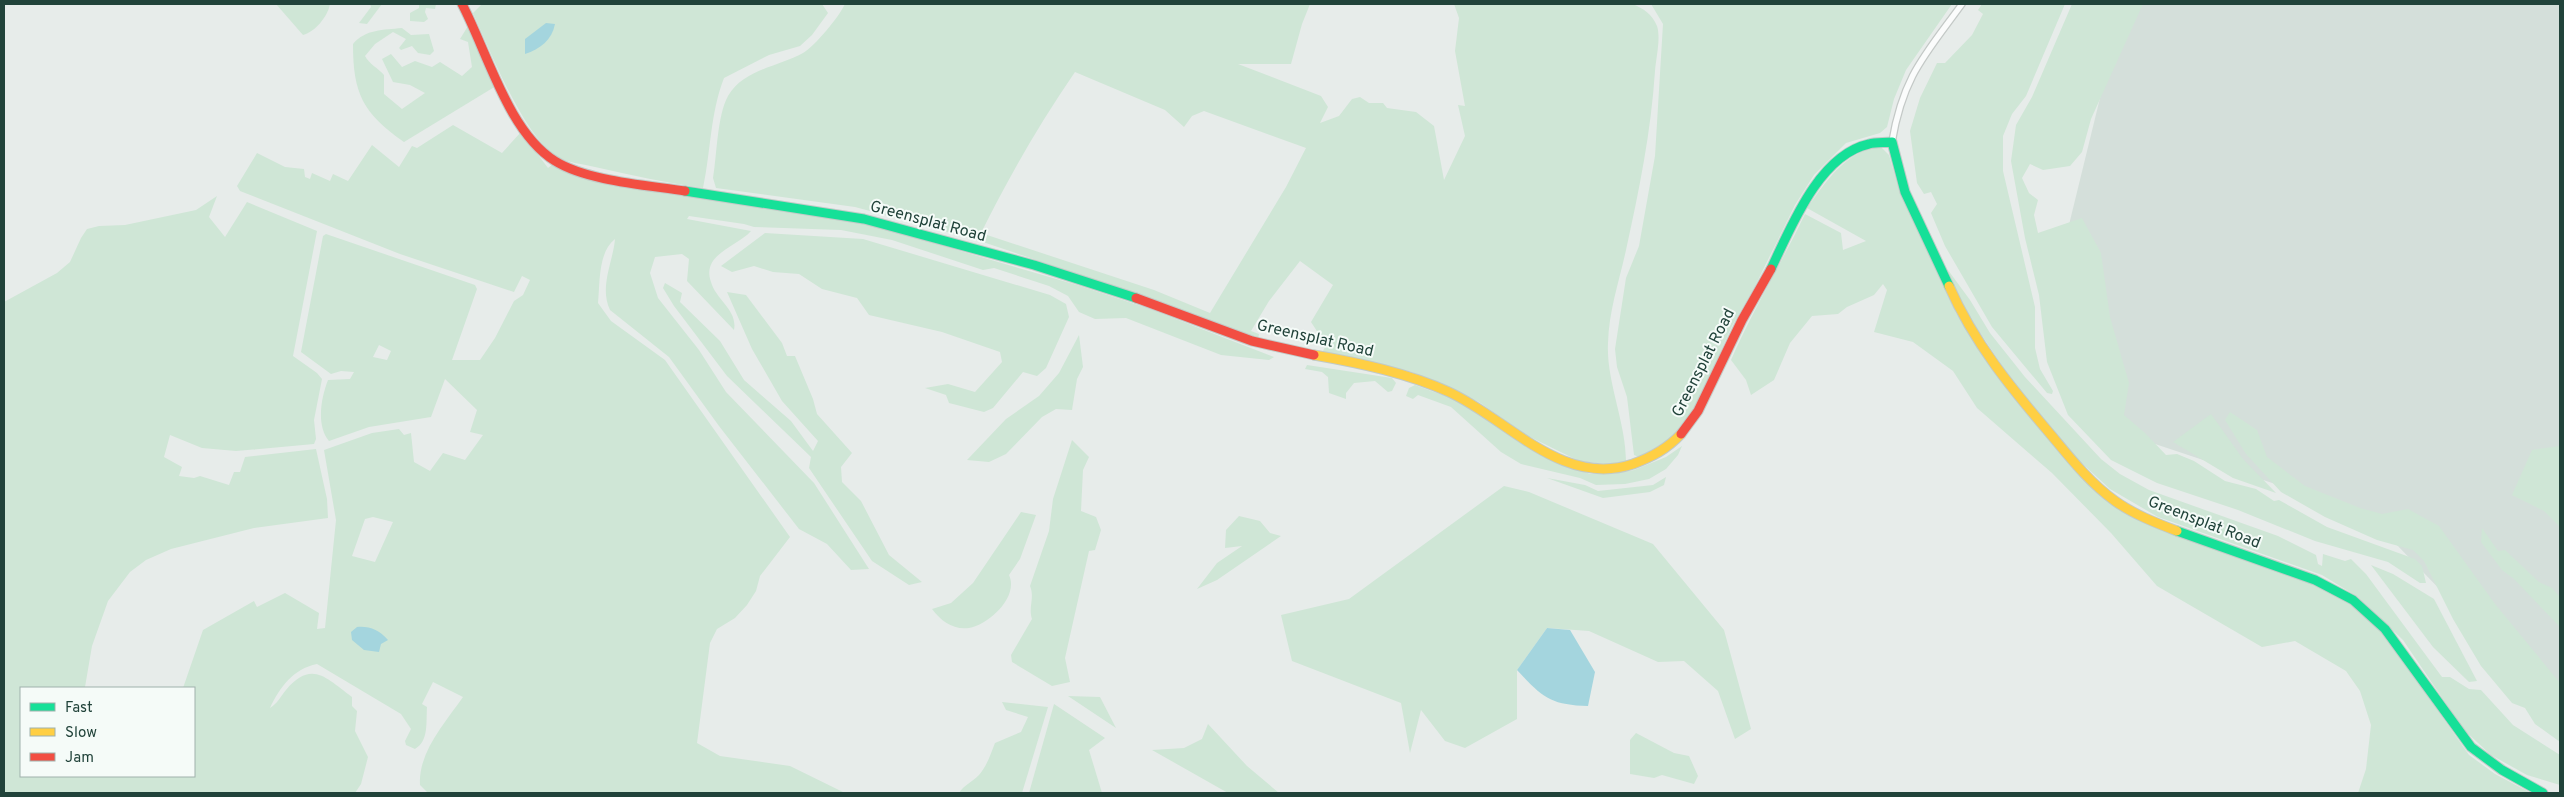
<svg xmlns="http://www.w3.org/2000/svg" width="2564" height="797" font-family="Overpass,sans-serif">
  <style>
    .built { fill: #d4dfda }
    .green { fill: #cfe6d6; fill-rule: evenodd }
    .water { fill: #a4d5de }
    .lines { fill: none; stroke-linecap: round; stroke-linejoin: round }
    .street-casing { stroke: #c4c9c7; stroke-width: 8 }
    .fast-casing { stroke: #c2cac7; stroke-width: 11 }
    .slow-casing { stroke: #c2cac7; stroke-width: 11 }
    .jam-casing { stroke: #c2cac7; stroke-width: 11 }
    .street { stroke: #fbfcfc; stroke-width: 5.5 }
    .fast { stroke: #16e098; stroke-width: 9 }
    .slow { stroke: #ffcf43; stroke-width: 9 }
    .jam { stroke: #f24e42; stroke-width: 9 }
    .labels { text-anchor: middle; dominant-baseline: central; stroke-width: 4; stroke-linejoin: round; paint-order: stroke }
    .street-label { font-size: 16px; fill: #21433a; stroke: #f5fbf8 }
  </style>
  <rect width="100%" height="100%" fill="#e7ecea"/>
  <path class="built" d="M2123,4H2560V714L2368,515L2119,432L2066,237Z"/>
  <g class="green">
    <path d="M276,4H330C328,16 315,32 303,35Z"/>
    <path d="M370,4H382L367,24L359,23L371,7Z"/>
    <path d="M419,4H436L435,9L426,8L425,12L428,19L424,22L410,21V13L419,8Z"/>
    <path d="M482,4H822L828,13L812,35L800,46L769,55L724,78C710,114 711,151 703,188C667,183 631,175 595,167C583,164 568,163 558,157C524,138 490,50 473,13Z"/>
    <path d="M845,4H1310L1302,24L1291,64H1238L1321,96L1328,107L1320,123L1339,116L1352,99L1360,97L1369,103H1383L1387,108L1416,112L1434,126L1444,180L1465,136L1458,105L1465,106L1455,51L1459,18L1454,4H1632C1643,8 1652,14 1657,26C1661,38 1656,58 1655,71C1651,132 1639,191 1626,250C1619,282 1609,310 1608,343C1606,381 1626,422 1626,462L1604,464L1579,461L1526,435L1479,402L1412,372L1343,355L1322,353L1326,345L1311,322L1333,285L1300,261L1269,301L1251,331L1259,334L1258,340L1146,297L977,240L855,207L716,188L713,178C717,155 717,116 728,96C744,69 778,67 803,53C815,46 839,17 845,4ZM1075,72L1165,110L1184,127L1192,116L1204,111L1306,148L1286,187L1210,313L1154,290L981,233C1009,177 1039,124 1075,72Z"/>
    <path d="M1651,4H1952L1906,70L1894,99L1887,127L1880,133L1846,143L1814,175L1795,205L1755,286L1732,326L1694,411L1684,426L1670,439L1639,457L1634,455L1627,397L1617,367L1615,349L1626,278L1639,246L1655,156L1663,24Z"/>
    <path d="M1982,4H2065L2026,96L2012,114L2003,136V171L2035,307V348L2040,369L2053,391L2052,394L2047,393L1992,327L1945,246L1931,213L1937,204L1931,192L1924,194L1917,183L1910,131L1920,98L1937,63H1945L1972,35L1983,14L1978,10Z"/>
    <path d="M2072,4H2143L2091,119L2082,152L2070,166L2043,170L2030,164L2022,178L2029,193L2038,200L2034,215L2038,233L2082,218L2101,253L2110,317L2129,383L2124,415L2145,433L2166,455L2177,454L2194,461L2225,481L2256,489L2274,501L2279,500L2327,527L2415,559L2422,566L2426,583H2420L2388,562L2315,541L2238,510L2157,483L2111,460L2068,415L2047,362L2039,295L2025,238L2011,161L2016,125L2032,97Z"/>
    <path d="M468,26L496,86L404,142C363,113 353,94 353,44C366,29 383,30 402,28L411,35L429,34L434,51L430,55L418,53L412,46L401,50L399,48L406,39L393,32L375,44L365,56C369,64 378,68 384,75V94L402,109L425,93L410,85L393,82L382,59L391,54L402,67L415,61L432,67L440,62L462,76L472,67L468,42L460,39Z"/>
    <path d="M453,125L502,153L521,132L548,168L553,164L622,185L851,219L1077,285L1150,309L1274,357L1269,360L1221,355L1126,318L1095,319L1079,312L1068,296L1049,286L994,268L983,270L892,240L841,230L754,227L744,224L689,216L687,219L751,231C737,247 701,254 711,282C716,300 738,310 734,330L687,281L689,259L682,254L655,257L650,273L658,298L699,350L726,392L814,483L869,569L851,570L827,544L799,529L719,426L669,357L610,310C599,287 613,262 615,239C598,252 600,283 598,303L611,321L665,360L790,537L760,576L756,591L747,605L735,618L717,629L710,643L697,743L720,756L790,766L845,793H428L420,785C418,752 445,723 463,697L433,682L422,704L427,707C426,722 429,741 415,749L406,745L405,741L411,729L401,714L317,664C293,669 280,687 270,708C277,704 281,696 286,690C312,659 327,679 352,697V706L357,711L355,731L368,757L361,784L355,793H4V302L57,273L70,262L81,238L87,229L99,226L125,225L196,210L217,196L209,217L225,237L247,202L317,231L293,356L317,373L322,379L314,420L316,439L314,444L236,451L202,448L170,435L164,457L182,467L179,476L194,478L200,476L229,485L234,472H240L245,457L316,449L327,499L328,518L254,528L171,549L146,560L130,572L108,601L92,646L85,687L92,688H21V776H194V688H183L203,630L254,601L257,607L285,593L319,613L317,629L325,628L336,520L324,450L372,433L399,429L404,435L411,433L414,462L430,471L443,453L465,460L483,435L470,432L477,410L445,379L431,417L369,427L329,441C316,426 321,398 328,380L350,379L354,372L341,371L331,374L301,352L323,236L326,234L475,285L477,289L452,360H480L495,338L514,301L523,295L530,280L522,276L514,292L400,254L240,191L237,186L257,153L285,167L304,169L305,177L310,179L312,173L330,181L333,174L348,181L372,145L399,167L412,146L417,148ZM379,345L391,351L387,360L373,357ZM373,517L393,522L375,562L352,556L365,519Z"/>
    <path d="M1870,148H1882L1889,155L1899,190L1956,313L2004,385L2087,483L2156,528L2316,585L2345,600L2366,616L2384,634L2469,755L2495,774L2531,793H2358L2366,769L2371,725L2360,691L2346,671L2295,641L2262,647L2157,586L2111,533L2052,473L1977,408L1953,371L1913,342L1874,332L1887,290L1883,284L1874,295L1847,307L1838,314L1812,316L1790,343L1774,380L1751,395L1746,380L1731,360C1753,310 1781,264 1805,214L1841,233L1843,250L1866,241L1807,208C1826,182 1839,160 1870,148Z"/>
    <path d="M765,233L863,239L1050,295L1066,304L1069,317L1046,368L1037,376L1023,372L993,408L984,412L949,403L946,395L925,388L948,384L975,392L1002,362L1000,352L942,332L869,315L857,298L822,289L799,274L773,272L754,266L732,272L721,266Z"/>
    <path d="M1948,270L1970,300L1990,333L2025,377L2101,459L2120,474L2149,490L2278,536L2316,555L2318,564L2322,566L2323,554L2345,561L2351,559L2366,574L2442,677H2450L2469,689L2481,690L2513,725L2560,755V785L2527,775L2491,755L2464,730L2403,640L2358,597L2322,575L2158,517L2110,489L2074,456L2015,385L1961,304Z"/>
    <path d="M665,283L682,293L680,302L720,341L744,380L791,421L813,451L818,441L782,401L752,349L727,292L746,295L782,343L787,356H795L813,399L817,414L852,453L841,467L842,482L861,501L889,555L922,582L909,585L872,561L809,468L811,457L727,376L674,306L663,288Z"/>
    <path d="M1079,335L1083,367L1077,379L1072,410L1056,409L1042,417L1006,454L989,462L967,460L1006,419L1039,396L1059,373Z"/>
    <path d="M1307,365L1392,378L1396,383L1392,391L1388,392L1375,381L1354,383L1346,393V399L1329,393L1328,377L1322,372L1305,369Z"/>
    <path d="M1415,385L1459,401L1528,447L1590,474H1611L1634,470L1666,457L1682,446L1678,455L1666,469L1649,479L1625,484L1596,485L1580,478L1521,464L1501,452L1451,407L1418,395L1413,399L1406,396L1409,388Z"/>
    <path d="M2230,412L2257,430L2267,457L2305,486L2360,508L2382,514L2408,509L2439,526L2495,604L2560,683V742L2535,724L2525,708L2512,703L2481,666L2453,619L2424,561L2413,550L2377,540L2325,517L2281,492L2246,454L2225,420Z"/>
    <path d="M2211,414L2243,459L2276,493L2233,478L2173,442Z"/>
    <path d="M1072,440L1089,457L1083,470L1081,511L1096,517L1101,530L1095,550L1089,551L1065,658L1070,682L1052,686L1012,662L1011,655L1032,619C1028,607 1035,598 1030,586L1049,531L1053,499Z"/>
    <path d="M2560,446V527L2544,511L2512,495L2532,450Z"/>
    <path d="M1666,477L1664,485L1650,492L1603,498L1547,478L1585,485L1598,491L1653,485Z"/>
    <path d="M1504,486L1529,492L1653,544L1724,630L1751,729L1735,739L1718,691L1684,661L1658,662L1589,631L1547,628L1517,670V719L1465,748L1445,741L1421,710L1410,753L1401,703L1292,661L1281,615L1349,599Z"/>
    <path d="M1021,512L1036,515L1020,559L1009,575C1019,596 990,624 969,628C953,630 941,621 932,609L951,603L973,583Z"/>
    <path d="M1239,516L1260,521L1270,533L1281,536L1217,580L1197,589L1217,563L1242,546L1225,548L1226,530Z"/>
    <path d="M2482,528L2498,551L2505,550L2539,582L2552,588L2560,597V627L2514,579L2502,570L2481,542Z"/>
    <path d="M2371,565L2393,574L2434,599L2477,681L2469,682L2433,647Z"/>
    <path d="M1068,696L1100,697L1116,728Z"/>
    <path d="M1002,702L1048,707L1022,793H959C964,785 972,782 979,775C987,766 991,753 995,743L1021,732L1028,717L1006,710Z"/>
    <path d="M1054,704L1105,738L1089,750L1102,793H1029Z"/>
    <path d="M1208,724L1247,766L1279,793H1228L1152,750L1184,748L1202,739Z"/>
    <path d="M1636,733L1674,753L1689,756L1698,776L1694,784L1662,775L1654,778L1630,774V740Z"/>
  </g>
  <g class="water">
    <path d="M546,23L555,24C552,40 540,49 525,54V39Z"/>
    <path d="M357,627C370,626 379,630 388,640L381,644L379,652L364,650L352,640L351,632Z"/>
    <path d="M1547,628L1570,630L1595,672L1588,706C1550,705 1542,697 1517,670Z"/>
  </g>
  <g class="lines">
    <g class="street-casing">
      <path id="street" d="M1892,142C1903,76 1925,55 1962,4"/>
    </g>
    <g class="fast-casing">
      <g id="fast">
        <path d="M685,191L864,219L1034,265L1136,298"/>
        <path d="M1771,269C1791,227 1819,155 1869,144C1876,142 1885,143 1892,142L1905,192L1949,286"/>
        <path d="M2177,531L2315,580L2353,600L2385,629L2471,747L2502,770L2543,793"/>
      </g>
    </g>
    <g class="slow-casing">
      <g id="slow">
        <path d="M1949,286C1974,343 2012,389 2052,436C2071,459 2090,483 2115,501C2133,514 2156,523 2177,531"/>
        <path d="M1314,355C1360,363 1407,373 1449,392C1508,419 1562,488 1633,464C1652,457 1667,449 1681,434"/>
      </g>
    </g>
    <g class="jam-casing">
      <g id="jam">
        <path d="M462,4C487,51 508,132 555,161C587,181 646,185 685,191"/>
        <path d="M1136,298L1252,341L1314,355"/>
        <path d="M1681,434L1698,411L1742,320L1771,269"/>
      </g>
    </g>
    <use href="#street" class="street"/>
    <use href="#fast" class="fast"/>
    <use href="#slow" class="slow"/>
    <use href="#jam" class="jam"/>
  </g>
  <g class="labels">
    <g class="street-label">
      <text transform="translate(928 222) rotate(15)">Greensplat Road</text>
      <text transform="translate(1315 339) rotate(13)">Greensplat Road</text>
      <text transform="translate(1704 363) rotate(-63)">Greensplat Road</text>
      <text transform="translate(2204 523) rotate(21)">Greensplat Road</text>
    </g>
  </g>
  <rect width="2564" height="797" fill="none" stroke="#21433a" stroke-width="10"/>
  <rect x="20" y="687" width="175" height="90" fill="#f5fbf8" stroke="#a0b1ac"/>
  <rect x="30" y="703" width="25" height="8" fill="#16e098" stroke="#a0b1ac"/>
  <text x="65" y="712" font-size="15" fill="#21433a">Fast</text>
  <rect x="30" y="728" width="25" height="8" fill="#ffcf43" stroke="#a0b1ac"/>
  <text x="65" y="737" font-size="15" fill="#21433a">Slow</text>
  <rect x="30" y="753" width="25" height="8" fill="#f24e42" stroke="#a0b1ac"/>
  <text x="65" y="762" font-size="15" fill="#21433a">Jam</text>
</svg>
